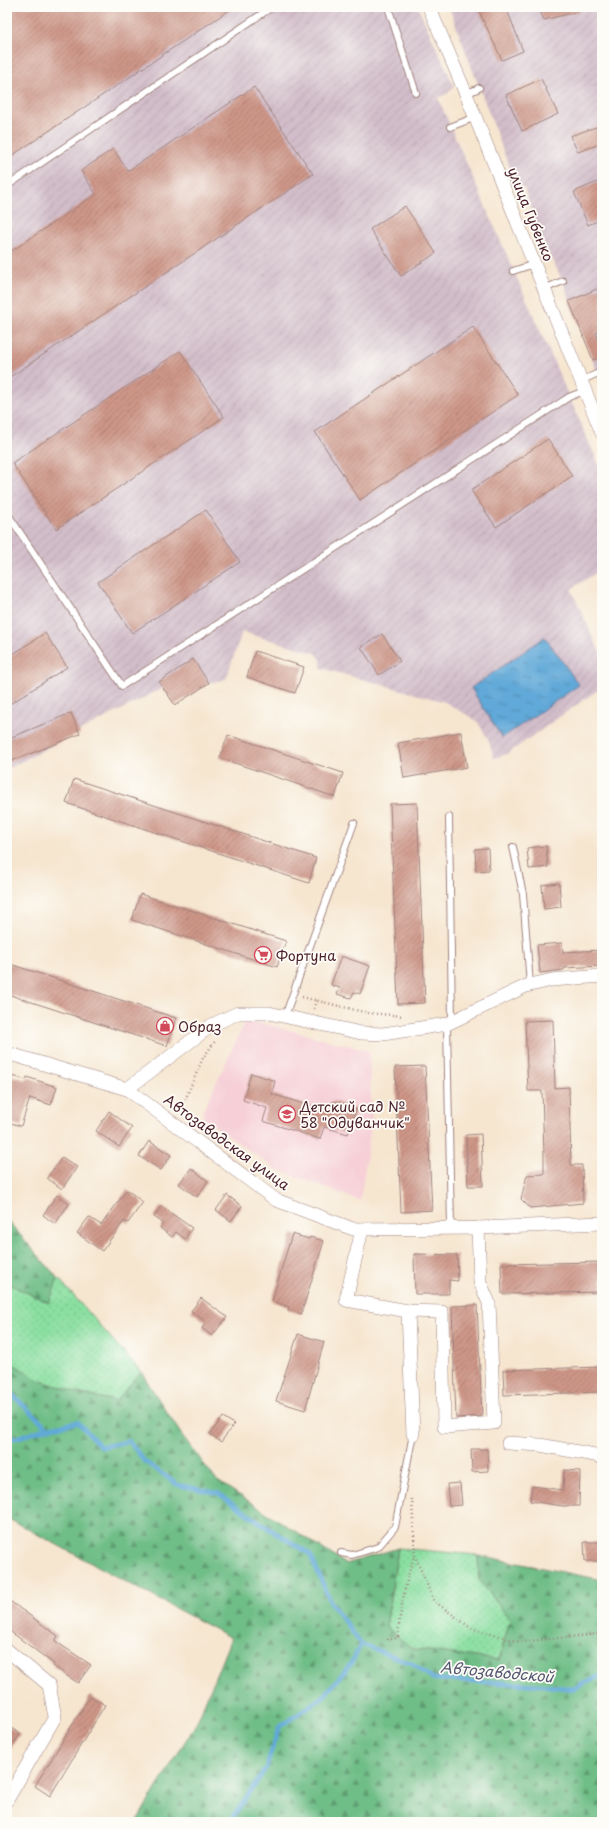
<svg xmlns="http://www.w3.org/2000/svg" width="609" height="1829" font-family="'Playpen Sans',sans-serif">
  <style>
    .built { fill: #f6cfd7 }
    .industrial { fill: url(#industrial-furrows) }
    .grass { fill: url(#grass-dots); stroke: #6a7f66 }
    .forest { fill: url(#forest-firs); stroke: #5c6e59 }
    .water { fill: url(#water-ripples); stroke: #566482 }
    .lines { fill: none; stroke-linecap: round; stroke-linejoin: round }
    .stream { stroke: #61a9d8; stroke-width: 4.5 }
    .building { fill: url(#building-hatch) }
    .service-casing { stroke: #a0827e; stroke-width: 8 }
    .minor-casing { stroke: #a0827e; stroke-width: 14 }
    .path { stroke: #a0827e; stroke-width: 2.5; stroke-dasharray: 1 3; stroke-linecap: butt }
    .service { stroke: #fff; stroke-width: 6 }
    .minor { stroke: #fff; stroke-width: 13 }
    .labels { text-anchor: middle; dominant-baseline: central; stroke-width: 3.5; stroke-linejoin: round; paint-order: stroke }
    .street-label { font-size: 14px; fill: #4a1f2b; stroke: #fdfcf7 }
    .poi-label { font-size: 14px; fill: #4a1f2b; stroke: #fdfcf7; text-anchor: start }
    .water-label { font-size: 15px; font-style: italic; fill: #535670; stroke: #fdfcf7 }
  </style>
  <defs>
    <pattern id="industrial-furrows" width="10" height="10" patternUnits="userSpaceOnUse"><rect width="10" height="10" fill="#d1bdc9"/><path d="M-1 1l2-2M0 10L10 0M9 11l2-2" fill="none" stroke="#b5a2ad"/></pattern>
    <pattern id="grass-dots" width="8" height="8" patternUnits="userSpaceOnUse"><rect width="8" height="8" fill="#8adfa1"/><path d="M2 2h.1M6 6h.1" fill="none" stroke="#79bf8b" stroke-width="1.8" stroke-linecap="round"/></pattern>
    <pattern id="forest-firs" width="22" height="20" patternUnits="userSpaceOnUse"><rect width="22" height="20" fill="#6fbe87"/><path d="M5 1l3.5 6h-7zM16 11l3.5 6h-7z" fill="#5d9a6f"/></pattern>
    <pattern id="water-ripples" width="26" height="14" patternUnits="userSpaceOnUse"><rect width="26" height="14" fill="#61a9d8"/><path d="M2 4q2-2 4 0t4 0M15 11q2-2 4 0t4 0" fill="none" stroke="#5289af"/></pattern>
    <pattern id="building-hatch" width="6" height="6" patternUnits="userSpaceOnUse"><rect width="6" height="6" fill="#ce9688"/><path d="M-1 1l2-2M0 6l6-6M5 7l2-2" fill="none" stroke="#a97a6f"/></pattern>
  </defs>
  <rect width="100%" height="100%" fill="#fdfcf7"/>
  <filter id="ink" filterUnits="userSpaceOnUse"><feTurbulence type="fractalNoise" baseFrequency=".025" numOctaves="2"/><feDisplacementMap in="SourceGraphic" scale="8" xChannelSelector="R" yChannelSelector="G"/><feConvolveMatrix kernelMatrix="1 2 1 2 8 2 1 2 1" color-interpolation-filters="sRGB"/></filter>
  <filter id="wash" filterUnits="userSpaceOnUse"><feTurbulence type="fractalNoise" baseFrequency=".012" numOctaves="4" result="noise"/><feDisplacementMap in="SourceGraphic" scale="16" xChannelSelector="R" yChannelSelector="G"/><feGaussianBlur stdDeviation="0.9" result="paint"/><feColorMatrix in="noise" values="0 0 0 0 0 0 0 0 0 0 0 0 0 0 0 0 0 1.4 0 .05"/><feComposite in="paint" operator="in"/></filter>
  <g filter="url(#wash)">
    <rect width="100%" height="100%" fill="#f6e6d0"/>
    <path class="built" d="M245,1022L266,1024L369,1051L372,1119L360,1201L276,1169L203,1118V1111Z"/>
    <g class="industrial">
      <path d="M7,7H418L454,86L448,93L438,98L602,472V569L571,589L602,657V687L507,754L494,758L488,739L477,721L445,702L321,668V660L316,653L242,632L226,679L209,683L175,705L163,688L7,769Z"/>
      <path d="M449,7H602V385L563,281L544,245L524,188L516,185Z"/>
    </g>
    <g class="grass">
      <path d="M58,1278L141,1372L116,1401L82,1394L38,1380L7,1360V1283L49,1303Z"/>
      <path d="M398,1548L478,1555L479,1579L510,1620L499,1660L413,1649L386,1627Z"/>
    </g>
    <g class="forest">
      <path d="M7,1220L58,1278L49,1303L7,1283Z"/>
      <path d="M7,1360L38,1380L81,1394L116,1401L141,1372L181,1434L216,1480L346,1564L398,1548L386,1627L413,1649L499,1660L510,1620L479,1579L478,1555L602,1580V1822H519L486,1818L451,1822H136L197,1722L231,1638L7,1518Z"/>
    </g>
    <path class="water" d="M545,637L579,685L502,738L471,688Z"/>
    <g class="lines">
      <g class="stream">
        <path d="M7,1390L48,1428L78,1422L101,1447L129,1441L144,1461L178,1485L218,1493L268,1528L310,1554L331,1603L361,1644L411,1663L434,1679L541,1685L572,1689L602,1675"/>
        <path d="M7,1437L16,1438L48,1428"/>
        <path d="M230,1822L266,1768L279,1727L323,1697L350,1665L361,1644"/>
      </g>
    </g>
    <g id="blocks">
      <g class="building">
        <path d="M7,7H234L7,159Z"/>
        <path d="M477,7H506L523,51L502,60Z"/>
        <path d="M538,7H580V11L544,20Z"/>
        <path d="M541,79L558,114L522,131L506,95Z"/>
        <path d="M254,87L313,174L7,379V254L96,194L81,171L113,149L128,171Z"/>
        <path d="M602,125V143L578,152L570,136Z"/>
        <path d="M602,180V219L588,225L574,192Z"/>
        <path d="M405,206L436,253L401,276L370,229Z"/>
        <path d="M602,287V330L596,333L602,347V356L593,360L569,301Z"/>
        <path d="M473,327L518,395L360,500L315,432Z"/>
        <path d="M180,351L224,417L56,529L12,463Z"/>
        <path d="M548,439L572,476L496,527L471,490Z"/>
        <path d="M206,510L240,562L132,633L98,582Z"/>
        <path d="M45,633L67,667L7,706V658Z"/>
        <path d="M382,634L400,661L379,675L361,647Z"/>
        <path d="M255,651L304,667L295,693L247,677Z"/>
        <path d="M193,659L209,683L175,705L159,682Z"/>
        <path d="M71,713L80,734L7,763V739Z"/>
        <path d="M461,732L467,767L404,778L398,743Z"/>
        <path d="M228,735L343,773L335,797L220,758Z"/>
        <path d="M74,779L316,858L309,883L66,803Z"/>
        <path d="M417,803L425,1003L398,1004L390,804Z"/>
        <path d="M546,846L548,867L529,869L527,848Z"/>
        <path d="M488,848L489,870L476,871L475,849Z"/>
        <path d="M559,883L561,907L544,909L542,885Z"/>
        <path d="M140,894L286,941L277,967L132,920Z"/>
        <path d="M562,943L563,952L602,950V966L564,968V970L540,973L537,945Z"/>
        <path d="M341,956L370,966L360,994L354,992L351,998L337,994L340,988L331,985Z"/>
        <path d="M7,963L176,1018L167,1046L7,994Z"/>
        <path d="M553,1020L555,1088L569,1087L571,1165H582L583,1203L530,1208L521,1199L527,1175L544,1174V1156L542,1091H528L525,1021Z"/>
        <path d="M425,1066L432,1210L401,1212L395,1067Z"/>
        <path d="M251,1073L275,1081L272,1094L329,1112L333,1101L356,1109L348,1134L324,1127L320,1139L263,1121L267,1108L243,1100Z"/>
        <path d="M13,1076L26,1080L27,1077L57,1087L51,1105L30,1098L21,1126L7,1122V1096Z"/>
        <path d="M109,1111L132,1128L119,1147L96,1131Z"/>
        <path d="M481,1134L483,1186H468L466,1135Z"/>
        <path d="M149,1141L171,1155L161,1170L139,1156Z"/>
        <path d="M62,1157L77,1167L62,1189L47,1178Z"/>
        <path d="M191,1168L208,1181L197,1197L179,1184Z"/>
        <path d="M127,1190L143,1202L128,1223L124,1221L102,1251L77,1233L89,1217L101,1225Z"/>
        <path d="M57,1195L69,1204L55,1224L43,1215Z"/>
        <path d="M227,1195L242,1206L231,1221L216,1210Z"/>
        <path d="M161,1206L192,1228L185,1239L176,1232L172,1237L160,1228L163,1223L154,1217Z"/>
        <path d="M292,1234L309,1239L310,1237L324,1241L301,1314L288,1310L289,1307L272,1301Z"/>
        <path d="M414,1254L457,1255L458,1281L449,1280V1294H415Z"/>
        <path d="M602,1262V1292L502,1294L501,1264Z"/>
        <path d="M201,1298L227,1317L212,1336L202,1328L206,1322L191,1311Z"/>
        <path d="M477,1305L482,1416L456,1418L452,1306Z"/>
        <path d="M298,1334L324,1342L305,1410L276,1401Z"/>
        <path d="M602,1367V1392L504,1395L503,1370Z"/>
        <path d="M223,1417L234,1424L221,1442L210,1434Z"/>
        <path d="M471,1449H487L488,1471L472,1472Z"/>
        <path d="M564,1470L580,1471L579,1506H563L530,1501L532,1486L563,1490Z"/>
        <path d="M460,1483L462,1505L449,1506L447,1484Z"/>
        <path d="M584,1542H601L602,1561H585Z"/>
        <path d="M7,1599L58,1636L55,1641L91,1665L78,1683L53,1666L54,1664L7,1629Z"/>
        <path d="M90,1696L105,1705L50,1796L35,1786Z"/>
        <path d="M7,1725L20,1734L7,1754Z"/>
      </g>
    </g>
  </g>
  <g filter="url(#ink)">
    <use href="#blocks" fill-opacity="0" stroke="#a0827e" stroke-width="1"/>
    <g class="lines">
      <g class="service-casing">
        <g id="service">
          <path d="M388,7L416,93"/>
          <path d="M466,94L479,88"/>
          <path d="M450,127L476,117"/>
          <path d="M7,186L272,7"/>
          <path d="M513,271L534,264"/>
          <path d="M544,289L563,281"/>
          <path d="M581,381L596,374"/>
          <path d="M7,513L122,686L569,397L584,391"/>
          <path d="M449,817L452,1022"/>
          <path d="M513,847L523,894L530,985"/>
          <path d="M285,1016L354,823"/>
          <path d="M447,1024L451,1228"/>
          <path d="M341,1553L352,1555L378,1547L395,1527L413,1434"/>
        </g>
      </g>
      <g class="minor-casing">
        <g id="minor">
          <path d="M429,7L466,94L602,433"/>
          <path d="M7,1053L127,1089L276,1200L353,1229L478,1228L602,1223"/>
          <path d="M127,1089L212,1025L238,1013H269L361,1033L383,1034L447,1024L526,986L552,980L602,976"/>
          <path d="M362,1229L346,1300L408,1311L442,1312L444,1427L494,1423L489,1303L480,1282L478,1228"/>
          <path d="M408,1311L413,1434"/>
          <path d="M508,1443L540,1445L600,1456L602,1458"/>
          <path d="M7,1650L49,1685L55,1717L7,1800"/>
        </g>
      </g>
      <g class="path">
        <path d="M302,997L368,1013L404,1016"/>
        <path d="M314,1009L316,1000"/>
        <path d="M182,1107L203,1058L216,1040"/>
        <path d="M412,1499L415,1556L434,1601L471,1628L520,1642L597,1634L602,1653"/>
        <path d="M387,1640L398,1638C400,1609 405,1585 414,1556"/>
      </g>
      <use href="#service" class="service"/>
      <use href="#minor" class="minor"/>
    </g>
  </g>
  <defs>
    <g id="supermarket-ring" transform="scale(0.9)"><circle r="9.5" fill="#fdfcf7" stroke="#d1495b" stroke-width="1.5"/><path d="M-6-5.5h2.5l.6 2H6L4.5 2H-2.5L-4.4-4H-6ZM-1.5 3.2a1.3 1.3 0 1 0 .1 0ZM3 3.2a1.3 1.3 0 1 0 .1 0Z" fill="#d1495b"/></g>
    <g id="shop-ring" transform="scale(0.9)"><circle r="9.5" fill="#fdfcf7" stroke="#d1495b" stroke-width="1.5"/><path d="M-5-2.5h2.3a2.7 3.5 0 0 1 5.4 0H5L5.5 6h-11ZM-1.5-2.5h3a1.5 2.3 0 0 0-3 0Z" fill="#d1495b"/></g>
    <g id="school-ring" transform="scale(0.9)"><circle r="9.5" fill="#fdfcf7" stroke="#d1495b" stroke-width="1.5"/><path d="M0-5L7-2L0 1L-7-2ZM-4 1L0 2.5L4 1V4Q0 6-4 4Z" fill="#d1495b"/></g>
  </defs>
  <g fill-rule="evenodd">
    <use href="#supermarket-ring" x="263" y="955"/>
    <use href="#shop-ring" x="165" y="1026"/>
    <use href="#school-ring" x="287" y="1114"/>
  </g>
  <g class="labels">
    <g class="street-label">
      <text transform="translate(531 214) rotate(68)">улица Губенко</text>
      <text transform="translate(227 1142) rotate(36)">Автозаводская улица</text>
    </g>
    <g class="poi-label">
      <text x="276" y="955">Фортуна</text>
      <text x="178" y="1026">Образ</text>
      <text x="300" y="1106">Детский сад №<tspan x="300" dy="16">58 "Одуванчик"</tspan></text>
    </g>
    <g class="water-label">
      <text transform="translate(497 1671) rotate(5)">Автозаводской</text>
    </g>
  </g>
  <rect width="609" height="1829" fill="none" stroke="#fdfcf7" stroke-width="24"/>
</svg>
